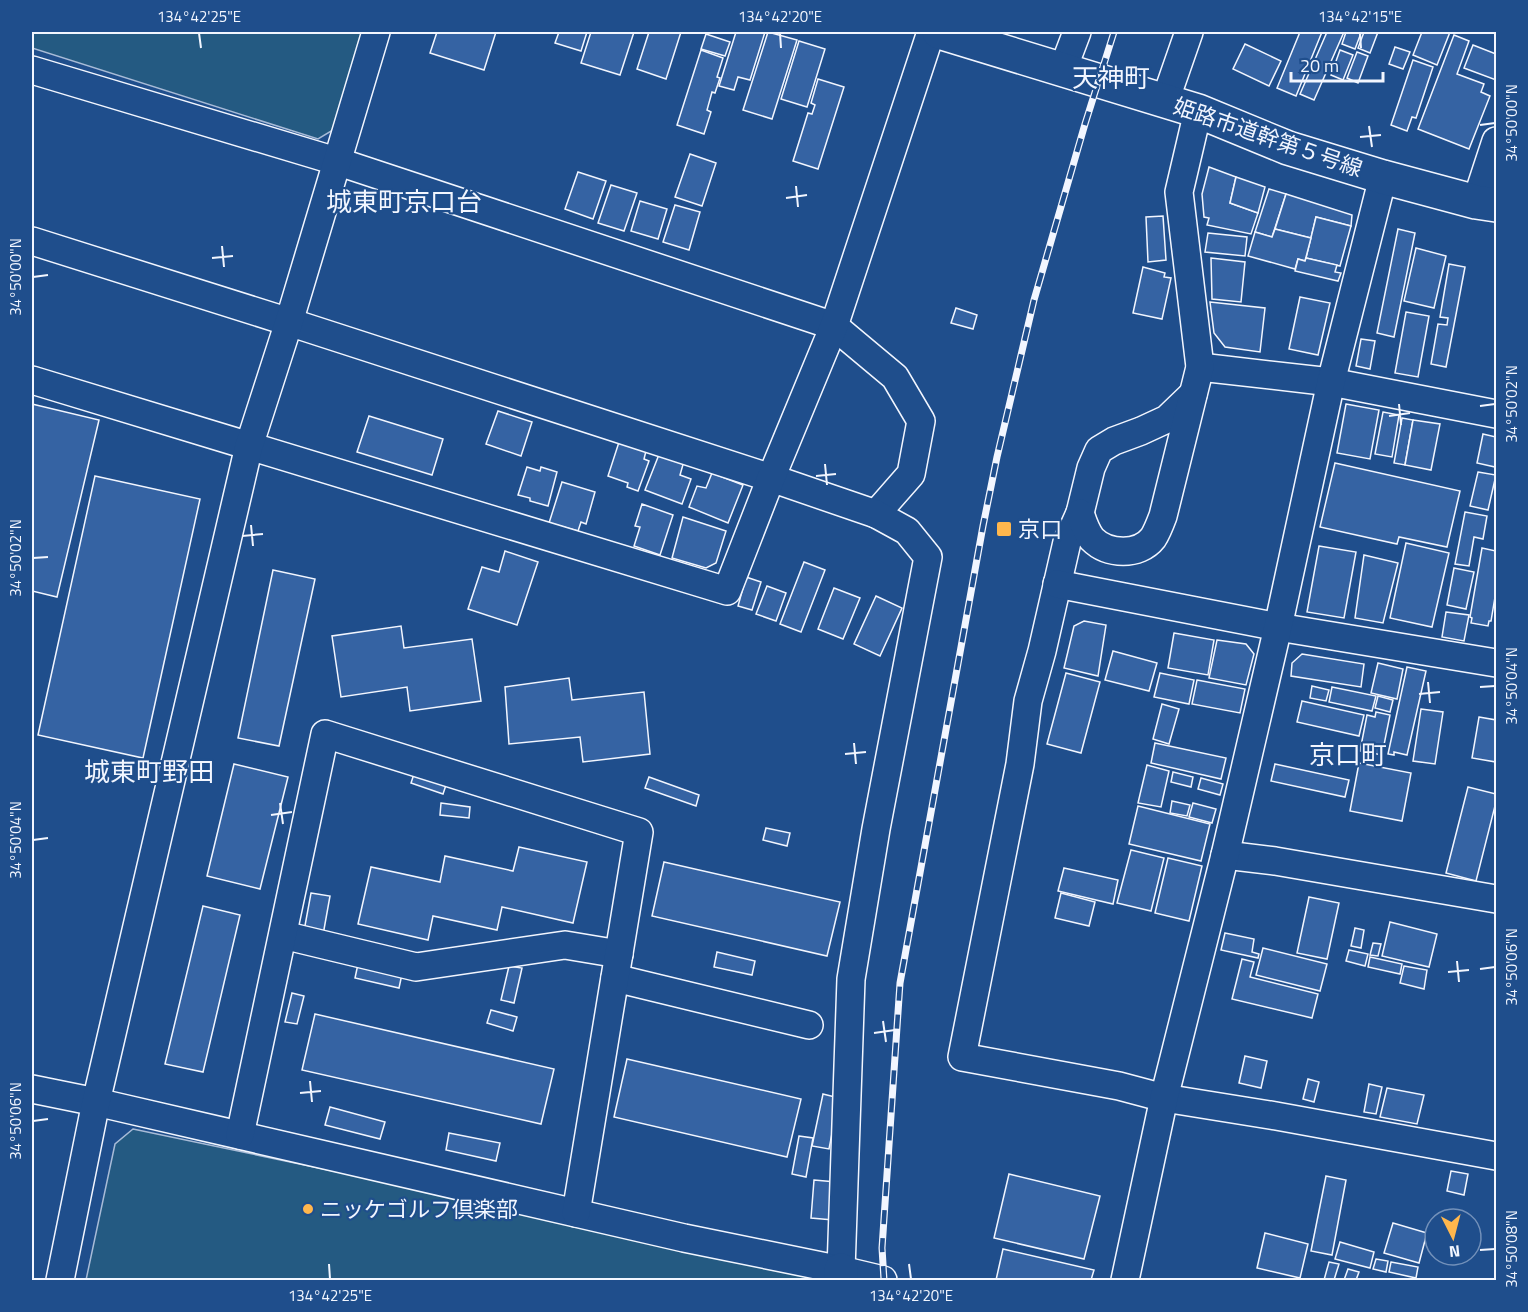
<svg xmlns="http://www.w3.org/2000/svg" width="1528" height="1312" font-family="'Titillium Web','Noto Sans JP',sans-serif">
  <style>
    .green { fill: #245a82; stroke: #a8bbd7; stroke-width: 1.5 }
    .building { fill: #3563a3; stroke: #f2f6ff; stroke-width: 1.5 }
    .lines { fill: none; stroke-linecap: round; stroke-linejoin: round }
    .street-casing { stroke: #f2f6ff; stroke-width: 30 }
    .secondary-casing { stroke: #f2f6ff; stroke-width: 36 }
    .street { stroke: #1f4e8c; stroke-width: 27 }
    .secondary { stroke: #1f4e8c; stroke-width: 33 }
    .rail-casing { stroke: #f2f6ff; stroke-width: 7 }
    .rail { stroke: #1f4e8c; stroke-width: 4.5; stroke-dasharray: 14; stroke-linecap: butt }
    .ticks { fill: none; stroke: #f2f6ff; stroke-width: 2 }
    .poi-dot { fill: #ffb74d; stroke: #1f4e8c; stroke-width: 2 }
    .labels { text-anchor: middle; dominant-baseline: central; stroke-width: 4.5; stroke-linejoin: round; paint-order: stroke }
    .street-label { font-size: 22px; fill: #f2f6ff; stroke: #1f4e8c }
    .poi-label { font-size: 22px; fill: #f2f6ff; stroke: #1f4e8c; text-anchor: start }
    .quarter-label { font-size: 26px; fill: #f2f6ff; stroke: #1f4e8c }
    .neatline { fill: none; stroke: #f2f6ff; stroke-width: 2 }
    .ticks-label { font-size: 15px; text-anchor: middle; fill: #f2f6ff }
  </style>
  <rect width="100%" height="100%" fill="#1f4e8c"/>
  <g class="green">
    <path d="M32,32H368L333,130L318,139L32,48Z"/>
    <path d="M133,1129L829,1275V1280H86L115,1144Z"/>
  </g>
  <g class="building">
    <path d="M437,32H496L484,70L430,53Z"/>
    <path d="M559,32H587L581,51L555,43Z"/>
    <path d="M591,32H634L620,75L581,63Z"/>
    <path d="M649,32H681L666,79L637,69Z"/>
    <path d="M736,32H765L750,80L738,77L734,90L719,86Z"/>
    <path d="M768,32L797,40L772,119L743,110Z"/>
    <path d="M1300,32H1322L1296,96L1277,88Z"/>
    <path d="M1327,32H1344L1314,100L1300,94Z"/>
    <path d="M1346,32L1361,33L1355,49L1342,44Z"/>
    <path d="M1364,32H1378L1370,53L1358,48Z"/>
    <path d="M1422,32H1450L1437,65L1413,55Z"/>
    <path d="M706,34L730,42L725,56L701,49Z"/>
    <path d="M1454,35L1469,41L1457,74L1484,84L1481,92L1490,96L1469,149L1418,129Z"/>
    <path d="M799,41L825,49L807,107L781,99Z"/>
    <path d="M1245,44L1281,61L1269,86L1233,69Z"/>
    <path d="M1473,45L1496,54V80L1464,68Z"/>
    <path d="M1395,47L1410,52L1403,69L1389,64Z"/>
    <path d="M701,50L723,58L717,77L720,78L715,93L712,92L707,110L711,112L704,134L677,125Z"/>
    <path d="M1340,50L1353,55L1343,80L1331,75Z"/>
    <path d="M1357,52L1368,56L1358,83L1347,78Z"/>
    <path d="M1413,60L1433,67L1416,118L1412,117L1407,131L1391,125Z"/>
    <path d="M818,79L844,87L818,169L793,161L808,113L812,114L815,105L811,103Z"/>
    <path d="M690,154L716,163L702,206L675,197Z"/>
    <path d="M1209,167L1236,177L1230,203L1258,213L1251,234L1207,225L1209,218L1204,217L1202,194Z"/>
    <path d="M578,172L606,181L593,219L565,209Z"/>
    <path d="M1236,177L1265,187L1258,213L1230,203Z"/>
    <path d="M611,185L637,193L624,231L598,223Z"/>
    <path d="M1269,189L1286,194L1272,237L1255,232Z"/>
    <path d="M1286,194L1352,215L1351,226L1316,217L1311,238L1275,229Z"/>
    <path d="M640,201L667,209L658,239L631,231Z"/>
    <path d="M675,205L700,212L689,250L663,242Z"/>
    <path d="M1163,216L1166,260L1148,262L1146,217Z"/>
    <path d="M1316,217L1351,226L1340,266L1306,258Z"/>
    <path d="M1275,229L1311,238L1305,261L1298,259L1295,269L1248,256L1255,232L1272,237Z"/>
    <path d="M1398,229L1415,233L1394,337L1377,333Z"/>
    <path d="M1208,233L1247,237L1245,256L1205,252Z"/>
    <path d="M1416,248L1446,256L1434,308L1404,301Z"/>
    <path d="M1211,258L1245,262L1241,302L1212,299Z"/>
    <path d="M1306,258L1337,265L1335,272L1341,273L1338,281L1295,271L1298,259L1305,261Z"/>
    <path d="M1449,264L1465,267L1446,367L1431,364L1438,324L1447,325L1448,318L1440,317Z"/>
    <path d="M1143,267L1165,273L1164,277L1171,278L1162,319L1133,313Z"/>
    <path d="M1300,297L1330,303L1318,355L1289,349Z"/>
    <path d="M1210,302L1265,308L1260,352L1225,347L1214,333Z"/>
    <path d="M956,308L977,315L973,329L951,323Z"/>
    <path d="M1406,312L1429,316L1418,377L1395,373Z"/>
    <path d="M1361,339L1375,341L1370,369L1356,366Z"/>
    <path d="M32,404L99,420L57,597L32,591Z"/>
    <path d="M1346,404L1379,410L1370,459L1337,453Z"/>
    <path d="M498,411L532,422L521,456L486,444Z"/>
    <path d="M1383,412L1399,415L1392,457L1375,454Z"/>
    <path d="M369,416L443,439L432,475L357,452Z"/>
    <path d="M1402,418L1413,420L1405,465L1394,463Z"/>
    <path d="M1413,420L1440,424L1431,470L1405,465Z"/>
    <path d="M1483,434L1496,437L1495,467L1477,463Z"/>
    <path d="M620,439L646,451L644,459L649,461L638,491L627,487L628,483L608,476Z"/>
    <path d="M660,452L684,461L680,475L691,479L682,504L645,490Z"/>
    <path d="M1335,463L1460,491L1447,547L1399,537L1397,544L1320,527Z"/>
    <path d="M527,467L540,471L541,467L557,472L548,506L530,501V498L518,495Z"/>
    <path d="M1478,472L1496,475L1488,510L1470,506Z"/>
    <path d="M712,473L743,485L728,523L689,507L697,486L706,488Z"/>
    <path d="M95,476L200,499L143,758L38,735Z"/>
    <path d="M562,482L595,492L586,524L581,522L578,531L549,523Z"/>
    <path d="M642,504L673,515L660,555L634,546L640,527L635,526Z"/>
    <path d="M1465,512L1487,516L1483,539L1474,537L1469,566L1455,564Z"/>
    <path d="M683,517L726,531L716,563L706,568L672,558Z"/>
    <path d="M1406,543L1449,553L1432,627L1390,618Z"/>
    <path d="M1319,546L1356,552L1344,618L1307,612Z"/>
    <path d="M1482,548L1496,551V591L1491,621H1489L1488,626L1471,623L1472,618L1470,617Z"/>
    <path d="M505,551L538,562L517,625L468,609L482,567L499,572Z"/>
    <path d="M1364,555L1398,563L1383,623L1355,618Z"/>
    <path d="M804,562L825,570L801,632L780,624Z"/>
    <path d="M1454,568L1474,572L1466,609L1447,605Z"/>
    <path d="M273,570L315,579L279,746L238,738Z"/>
    <path d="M746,577L761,582L752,610L738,606Z"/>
    <path d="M767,586L786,593L776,621L756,614Z"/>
    <path d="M834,588L860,598L843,639L818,629Z"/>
    <path d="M876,596L902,608L880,656L854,644Z"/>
    <path d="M1446,612L1469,615L1464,641L1442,637Z"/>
    <path d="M1084,621L1106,625L1098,676L1064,668L1074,626Z"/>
    <path d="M401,626L404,648L472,639L481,701L410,711L407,687L341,697L332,636Z"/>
    <path d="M1174,633L1214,640L1208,675L1168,668Z"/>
    <path d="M1217,640L1246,644L1254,654L1246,685L1209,678Z"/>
    <path d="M1113,651L1157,663L1149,691L1105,680Z"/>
    <path d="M1302,654L1364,664L1361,687L1291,676L1292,663Z"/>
    <path d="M1378,663L1403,669L1397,699L1371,693Z"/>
    <path d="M1407,667L1426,671L1407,755L1394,752V755L1388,754Z"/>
    <path d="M1066,673L1100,682L1081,753L1047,744Z"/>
    <path d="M1160,673L1194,680L1189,704L1154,697Z"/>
    <path d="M569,678L572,700L644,692L650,754L583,762L580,737L509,744L505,687Z"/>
    <path d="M1197,680L1245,689L1240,713L1192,704Z"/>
    <path d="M1312,686L1329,690L1326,701L1310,698Z"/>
    <path d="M1332,687L1376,696L1372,711L1329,702Z"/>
    <path d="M1378,696L1393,700L1390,712L1375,708Z"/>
    <path d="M1302,701L1364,715L1359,736L1297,722Z"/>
    <path d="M1162,704L1179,709L1169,744L1153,739Z"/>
    <path d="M1421,709L1443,712L1435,764L1413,761Z"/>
    <path d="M1376,712L1390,715L1382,755L1360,751L1367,715L1375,717Z"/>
    <path d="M1479,717L1496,720V762L1472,758Z"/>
    <path d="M1155,743L1226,758L1221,779L1151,763Z"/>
    <path d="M1359,763L1411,773L1402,821L1350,811Z"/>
    <path d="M234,764L288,777L260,889L207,876Z"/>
    <path d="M1275,764L1349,780L1345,797L1271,781Z"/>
    <path d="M1147,765L1169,771L1161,807L1138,803Z"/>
    <path d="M416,768L448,779L443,794L411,783Z"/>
    <path d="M1173,772L1193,777L1191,787L1171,782Z"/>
    <path d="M649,777L699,795L696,806L645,788Z"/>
    <path d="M1201,778L1223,784L1220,795L1198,789Z"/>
    <path d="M1468,787L1496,794V802L1476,881L1446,873Z"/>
    <path d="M1172,801L1190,805L1187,816L1170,813Z"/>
    <path d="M441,803L470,807L469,818L440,815Z"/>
    <path d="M1193,803L1216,809L1212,823L1189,817Z"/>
    <path d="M1138,806L1210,824L1201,861L1129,844Z"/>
    <path d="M766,828L790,833L787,846L763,840Z"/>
    <path d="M519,847L587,862L573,923L502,907L497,930L433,916L428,940L358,924L371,867L440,882L445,856L513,871Z"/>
    <path d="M1131,850L1164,858L1151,911L1117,903Z"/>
    <path d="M1168,858L1202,866L1189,921L1155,913Z"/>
    <path d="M664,862L840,902L827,956L652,916Z"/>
    <path d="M1064,868L1118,880L1113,904L1058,891Z"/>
    <path d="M311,893L330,896L323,935L304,931Z"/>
    <path d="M1061,893L1095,902L1089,926L1055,918Z"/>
    <path d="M1309,897L1339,903L1327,959L1297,953Z"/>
    <path d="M203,906L240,915L203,1072L165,1064Z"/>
    <path d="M1390,922L1437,934L1429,967L1382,956Z"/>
    <path d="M1355,928L1364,930L1361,948L1351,946Z"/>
    <path d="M1225,933L1254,939L1252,952L1259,954L1258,958L1221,950Z"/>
    <path d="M1373,943L1381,944L1378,956L1370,955Z"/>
    <path d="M1263,948L1327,964L1320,991L1256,975Z"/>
    <path d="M1349,950L1368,954L1365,966L1346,961Z"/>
    <path d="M717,952L755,961L752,975L714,967Z"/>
    <path d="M1370,957L1402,964L1400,974L1368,967Z"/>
    <path d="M1242,959L1254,962L1250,977L1318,994L1312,1018L1232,999Z"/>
    <path d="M358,964L402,974L399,988L355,978Z"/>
    <path d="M509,966L522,968L514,1003L501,1000Z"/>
    <path d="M1404,966L1427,970L1424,989L1400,983Z"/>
    <path d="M292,993L304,996L297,1024L285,1022Z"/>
    <path d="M491,1010L517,1017L513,1031L487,1023Z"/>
    <path d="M315,1014L554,1069L541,1124L302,1070Z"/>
    <path d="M1245,1056L1267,1061L1261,1088L1239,1083Z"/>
    <path d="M627,1059L801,1099L787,1157L614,1117Z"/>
    <path d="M1308,1079L1319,1082L1314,1102L1303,1099Z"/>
    <path d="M1369,1084L1382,1087L1376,1114L1364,1112Z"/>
    <path d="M1387,1088L1424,1095L1417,1124L1380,1117Z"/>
    <path d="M823,1094L839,1098L829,1149L812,1146Z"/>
    <path d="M330,1107L385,1122L380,1139L325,1125Z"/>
    <path d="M449,1133L500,1143L496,1161L446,1150Z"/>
    <path d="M799,1136L813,1138L806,1177L792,1174Z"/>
    <path d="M1451,1171L1468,1174L1464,1195L1447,1191Z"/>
    <path d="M1009,1174L1100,1196L1084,1259L994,1238Z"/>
    <path d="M1326,1176L1346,1180L1332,1255L1311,1251Z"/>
    <path d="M814,1180L836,1182L833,1220L811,1218Z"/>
    <path d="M1393,1223L1427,1233L1419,1263L1384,1253Z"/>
    <path d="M1265,1233L1308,1244L1300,1278L1257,1268Z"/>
    <path d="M1340,1242L1374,1252L1370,1268L1335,1259Z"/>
    <path d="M1003,1249L1094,1270L1091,1280H996Z"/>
    <path d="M1376,1259L1388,1261L1386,1272L1373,1269Z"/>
    <path d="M1329,1262L1339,1264L1334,1280H1324Z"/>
    <path d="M1391,1262L1418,1267L1416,1278L1389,1272Z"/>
    <path d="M1348,1269L1359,1272L1356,1280H1344Z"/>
  </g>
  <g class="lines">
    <g class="street-casing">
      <g id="street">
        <path d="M1063,69L1077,32"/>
        <path d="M32,70L336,161L834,326L895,377L921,421L911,474L876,514"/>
        <path d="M1165,101L1189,32"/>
        <path d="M1476,202L1496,141"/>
        <path d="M32,241L289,322L771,478L876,514L907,531L928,557L876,829L851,979L841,1270"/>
        <path d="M1200,367L1331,382L1496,414"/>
        <path d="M32,380L727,591L771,478L834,326L931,32"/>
        <path d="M1193,394L1167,419L1141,431L1114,441L1099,450L1091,468L1080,513L1067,542L1042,651L1028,701L1020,764L962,1057L1119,1086L1164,1098L1276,1116L1496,1156"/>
        <path d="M1080,513C1083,522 1086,532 1092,539C1108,555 1139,556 1153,538C1157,532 1160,524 1163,516L1200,367L1179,192L1198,111"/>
        <path d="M1057,584L1278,627L1496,663"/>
        <path d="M1225,855L1275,861L1496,899"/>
        <path d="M283,935L416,967L565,945L619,954"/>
        <path d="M615,978L809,1025"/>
        <path d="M32,1089L96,1102L684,1238L841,1270L883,1280"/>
        <path d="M240,1135L325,734L639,832L576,1213"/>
        <path d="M60,1280L96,1102L249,446L289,322L376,32"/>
        <path d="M1125,1280L1164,1098L1225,855L1278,627L1331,382L1383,177"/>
      </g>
    </g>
    <g class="secondary-casing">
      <g id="secondary">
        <path d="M939,32L1198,111L1288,148L1383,177L1476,202L1496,205"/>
        <path d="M841,1270V1280"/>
      </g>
    </g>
    <use href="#street" class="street"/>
    <use href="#secondary" class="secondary"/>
    <g class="rail-casing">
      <path id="rail" d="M884,1280L882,1248L900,983L983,526L997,457L1034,300L1085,124L1114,32"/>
    </g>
    <use href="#rail" class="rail"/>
  </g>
  <path class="ticks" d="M199,33L201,48M780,33L781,48M1360,33L1361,48M1480,125L1495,123M1369,126L1372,147M1360,137L1381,135M796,186L798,207M786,198L807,195M222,246L224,267M212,258L233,256M33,277L48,275M1399,404L1401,425M1480,406L1495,404M1389,416L1410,413M825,464L827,485M816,476L836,474M251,525L253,546M242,536L263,534M33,558L48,557M1428,682L1430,703M1480,687L1495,686M1419,694L1440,692M854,743L856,764M845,754L866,752M280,803L283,824M271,815L292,812M33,840L48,838M1457,961L1459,982M1480,969L1495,967M1448,972L1469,970M883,1021L886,1042M874,1033L895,1030M310,1081L312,1102M300,1093L321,1091M33,1121L48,1119M1480,1250L1495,1249M329,1264L330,1279M909,1264L911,1279"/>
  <g class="poi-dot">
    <rect x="996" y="521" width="16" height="16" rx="3"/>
    <circle cx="308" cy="1209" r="6"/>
  </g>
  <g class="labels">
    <g class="street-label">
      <text transform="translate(1268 137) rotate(19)">姫路市道幹第５号線</text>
    </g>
    <g class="poi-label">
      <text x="1018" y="529">京口</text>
      <text x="320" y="1209">ニッケゴルフ倶楽部</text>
    </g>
    <g class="quarter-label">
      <text x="1111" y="77">天神町</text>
      <text x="404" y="201">城東町京口台</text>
      <text x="1348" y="754">京口町</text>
      <text x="149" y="771">城東町野田</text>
    </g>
  </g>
  <rect width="1528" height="1312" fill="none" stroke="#1f4e8c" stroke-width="66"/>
  <g transform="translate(1453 1237) rotate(174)"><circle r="28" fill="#1f4e8c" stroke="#7391ba" stroke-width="1.5"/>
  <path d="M0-4.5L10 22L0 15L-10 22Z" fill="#ffb74d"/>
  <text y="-9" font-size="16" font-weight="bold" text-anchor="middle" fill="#f2f6ff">N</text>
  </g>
  <path d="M1291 72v9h92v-9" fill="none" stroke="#f2f6ff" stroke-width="3"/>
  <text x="1300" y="72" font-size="18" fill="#f2f6ff" stroke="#1f4e8c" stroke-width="4.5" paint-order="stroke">20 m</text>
  <rect x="33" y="33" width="1462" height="1246" class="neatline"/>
  <g class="ticks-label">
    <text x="199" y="22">134°42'25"E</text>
    <text x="780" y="22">134°42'20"E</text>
    <text x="1360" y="22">134°42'15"E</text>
    <text transform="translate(1512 123) rotate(-90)" y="5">34°50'00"N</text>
    <text transform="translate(16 277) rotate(-90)" y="5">34°50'00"N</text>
    <text transform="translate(1512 404) rotate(-90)" y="5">34°50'02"N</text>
    <text transform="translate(16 558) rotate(-90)" y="5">34°50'02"N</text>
    <text transform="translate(1512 686) rotate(-90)" y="5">34°50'04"N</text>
    <text transform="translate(16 840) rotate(-90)" y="5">34°50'04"N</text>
    <text transform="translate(1512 967) rotate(-90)" y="5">34°50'06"N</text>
    <text transform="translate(16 1121) rotate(-90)" y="5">34°50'06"N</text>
    <text transform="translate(1512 1249) rotate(-90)" y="5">34°50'08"N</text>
    <text x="330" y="1301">134°42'25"E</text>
    <text x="911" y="1301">134°42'20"E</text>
  </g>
</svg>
